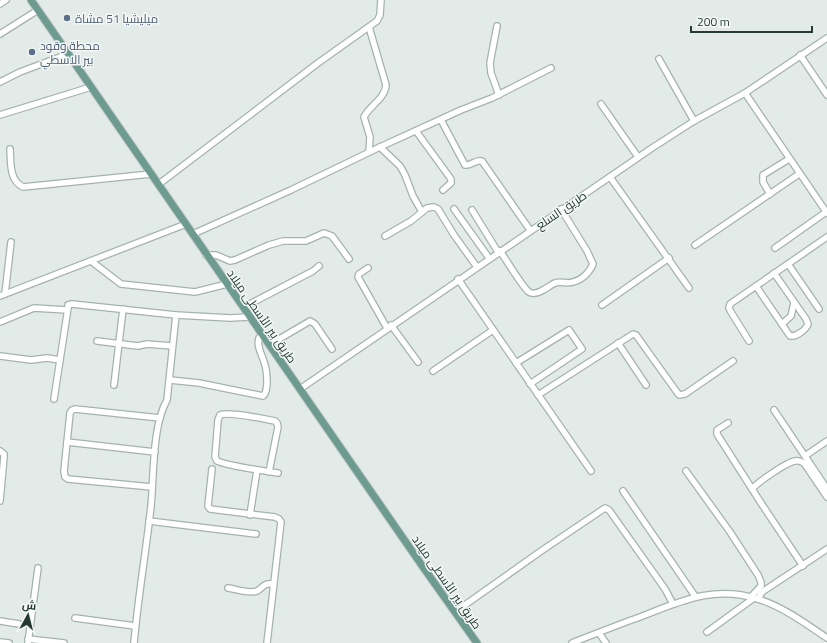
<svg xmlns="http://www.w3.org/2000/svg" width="827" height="643" font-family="'Titillium Web',Cairo,sans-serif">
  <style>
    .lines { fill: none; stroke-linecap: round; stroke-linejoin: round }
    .minor-casing { stroke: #a6b2af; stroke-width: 8 }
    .major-casing { stroke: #c2c8c6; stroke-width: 9 }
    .minor { stroke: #fff; stroke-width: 5.5 }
    .major { stroke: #6d9b90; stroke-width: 7 }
    .service-dot { fill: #5c6f8a; stroke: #f3f8f6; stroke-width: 1.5 }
    .labels { text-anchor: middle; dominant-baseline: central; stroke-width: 3; stroke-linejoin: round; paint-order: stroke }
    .service-label { font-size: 12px; fill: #4e5e75; stroke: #f3f8f6; text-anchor: start }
    .street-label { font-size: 12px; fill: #253a35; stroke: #f3f8f6 }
  </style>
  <rect width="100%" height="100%" fill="#e3ebe8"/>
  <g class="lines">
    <g class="minor-casing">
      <g id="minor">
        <path d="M0,4L6,0"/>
        <path d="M497,26L490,63L491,73L499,95"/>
        <path d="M369,27L386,85C385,99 370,105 364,117L370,137L369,152"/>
        <path d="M0,34L38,10"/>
        <path d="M800,55L827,95"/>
        <path d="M659,59L694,121"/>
        <path d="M0,82L20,72L68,54"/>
        <path d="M745,93L827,213"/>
        <path d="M601,104L638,157"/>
        <path d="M0,115L91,87"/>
        <path d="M441,120L465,165C471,166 476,159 482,161L530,230"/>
        <path d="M416,131L451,179V183L443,190"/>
        <path d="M380,147L400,166L405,175L413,196L422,212"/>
        <path d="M10,149C11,163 9,180 23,187L151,174"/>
        <path d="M610,177L689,288"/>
        <path d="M159,184L318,63L377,21L380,15L381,0"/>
        <path d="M770,194L763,182V175L789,159"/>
        <path d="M454,209L489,258"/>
        <path d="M472,210L498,252"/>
        <path d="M193,234L291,190L380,147L461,110L492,98L551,68"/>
        <path d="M385,236L411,221L427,208L434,207L438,209L454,235L477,267"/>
        <path d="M695,245L799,174"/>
        <path d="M775,248L826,212"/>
        <path d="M500,251C506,259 522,287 529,292C537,297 548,286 555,283C561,281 567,284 573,282C582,280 590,272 593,264L587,251L561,209"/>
        <path d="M206,255H216L230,261L235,260L269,245L283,241H306L324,233L332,236L349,259"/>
        <path d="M91,261L121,284L195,292L227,284"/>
        <path d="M788,264L819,309"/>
        <path d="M368,268L359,274L358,277L387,328"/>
        <path d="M458,279L591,471"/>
        <path d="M756,286L790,336C796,337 806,330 808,324L806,319L774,273"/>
        <path d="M5,294L11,242"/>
        <path d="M0,296L186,224"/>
        <path d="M602,305L669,258"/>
        <path d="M244,307L313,271L319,266"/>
        <path d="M0,322L34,308L67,310"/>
        <path d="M782,324L791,316L794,303"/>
        <path d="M391,325L418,362"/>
        <path d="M97,341L138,346L147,344L172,346"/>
        <path d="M749,341L731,312L729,308L730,304L827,237"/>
        <path d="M618,343L646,385"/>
        <path d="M269,345L310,321L315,324L332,349"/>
        <path d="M0,356L31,360L47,358L60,360"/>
        <path d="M516,363L569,330L582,349L530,384"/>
        <path d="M433,371L493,330"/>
        <path d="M170,380L199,383L263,396C267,393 266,389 267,384C267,378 267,371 265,365C263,356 256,347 259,338L263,336"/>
        <path d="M114,385L123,309"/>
        <path d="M300,389L652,148L694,121L745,93L827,38"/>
        <path d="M538,395L633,334L636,335L679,395L685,394L733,361"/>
        <path d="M54,399L68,308V305L72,304L176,315L230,318L250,317"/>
        <path d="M774,410L827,489"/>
        <path d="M728,423L717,430V434L761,503L803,566"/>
        <path d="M67,442L155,452"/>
        <path d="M0,451L4,454V457L0,501"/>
        <path d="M805,456L827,441"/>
        <path d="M212,469L208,506L210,509L275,517L279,519L281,522L267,643"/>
        <path d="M686,471L730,532L758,575L761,582V586L750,598"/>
        <path d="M269,472L278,427L277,423L275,421C264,419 228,411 220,415L218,420L215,457L217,461C232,467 261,470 278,473"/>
        <path d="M152,487L68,479L65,477L64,471L70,413L72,410L75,409L160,418"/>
        <path d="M752,489C758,482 787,462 795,461C799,460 801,461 804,463L827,497"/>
        <path d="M623,491L695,596"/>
        <path d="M250,515L257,470"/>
        <path d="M149,521L256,534"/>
        <path d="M228,588C236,589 249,594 257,591C264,587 263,583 273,584"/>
        <path d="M758,599L762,592L827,549"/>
        <path d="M455,612L544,549L605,508L609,510L665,589L673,604"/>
        <path d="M75,618L135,626"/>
        <path d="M0,621L19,624"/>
        <path d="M707,632L754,598"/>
        <path d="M599,633L606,643"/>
        <path d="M28,639L64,643"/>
        <path d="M0,642L9,643"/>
        <path d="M28,643L38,568"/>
        <path d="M134,643C138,597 146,552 151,506C154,476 152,426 167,400L176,315"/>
        <path d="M572,643C595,634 617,625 640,617C681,601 714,585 758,599C783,607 805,623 827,638"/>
      </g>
    </g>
    <g class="major-casing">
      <path id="major" d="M31,0L423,567L477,643"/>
    </g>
    <use href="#minor" class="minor"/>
    <use href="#major" class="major"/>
  </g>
  <g class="service-dot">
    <circle cx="67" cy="18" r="4"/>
    <circle cx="32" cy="52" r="4"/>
  </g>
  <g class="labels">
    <g class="service-label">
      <text x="75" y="18">ميليشيا 51 مشاة</text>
      <text x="40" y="45">محطة وقود<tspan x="40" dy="14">بير الاسطي</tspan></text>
    </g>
    <g class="street-label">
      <text transform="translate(561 210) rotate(-34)">طريق السلع</text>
      <text transform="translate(262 316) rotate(55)">طريق بير الأسطى ميلاد</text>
      <text transform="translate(447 582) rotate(55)">طريق بير الأسطى ميلاد</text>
    </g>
  </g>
  <g transform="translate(28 615) rotate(7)" stroke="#f3f8f6" stroke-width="3" paint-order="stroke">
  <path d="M0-3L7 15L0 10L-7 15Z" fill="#253a35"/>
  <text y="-6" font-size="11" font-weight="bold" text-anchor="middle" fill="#253a35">ش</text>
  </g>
  <path d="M691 26v6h121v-6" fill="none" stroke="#253a35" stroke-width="2"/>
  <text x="697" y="26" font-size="12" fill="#253a35" stroke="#f3f8f6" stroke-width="3" paint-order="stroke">200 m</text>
</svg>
